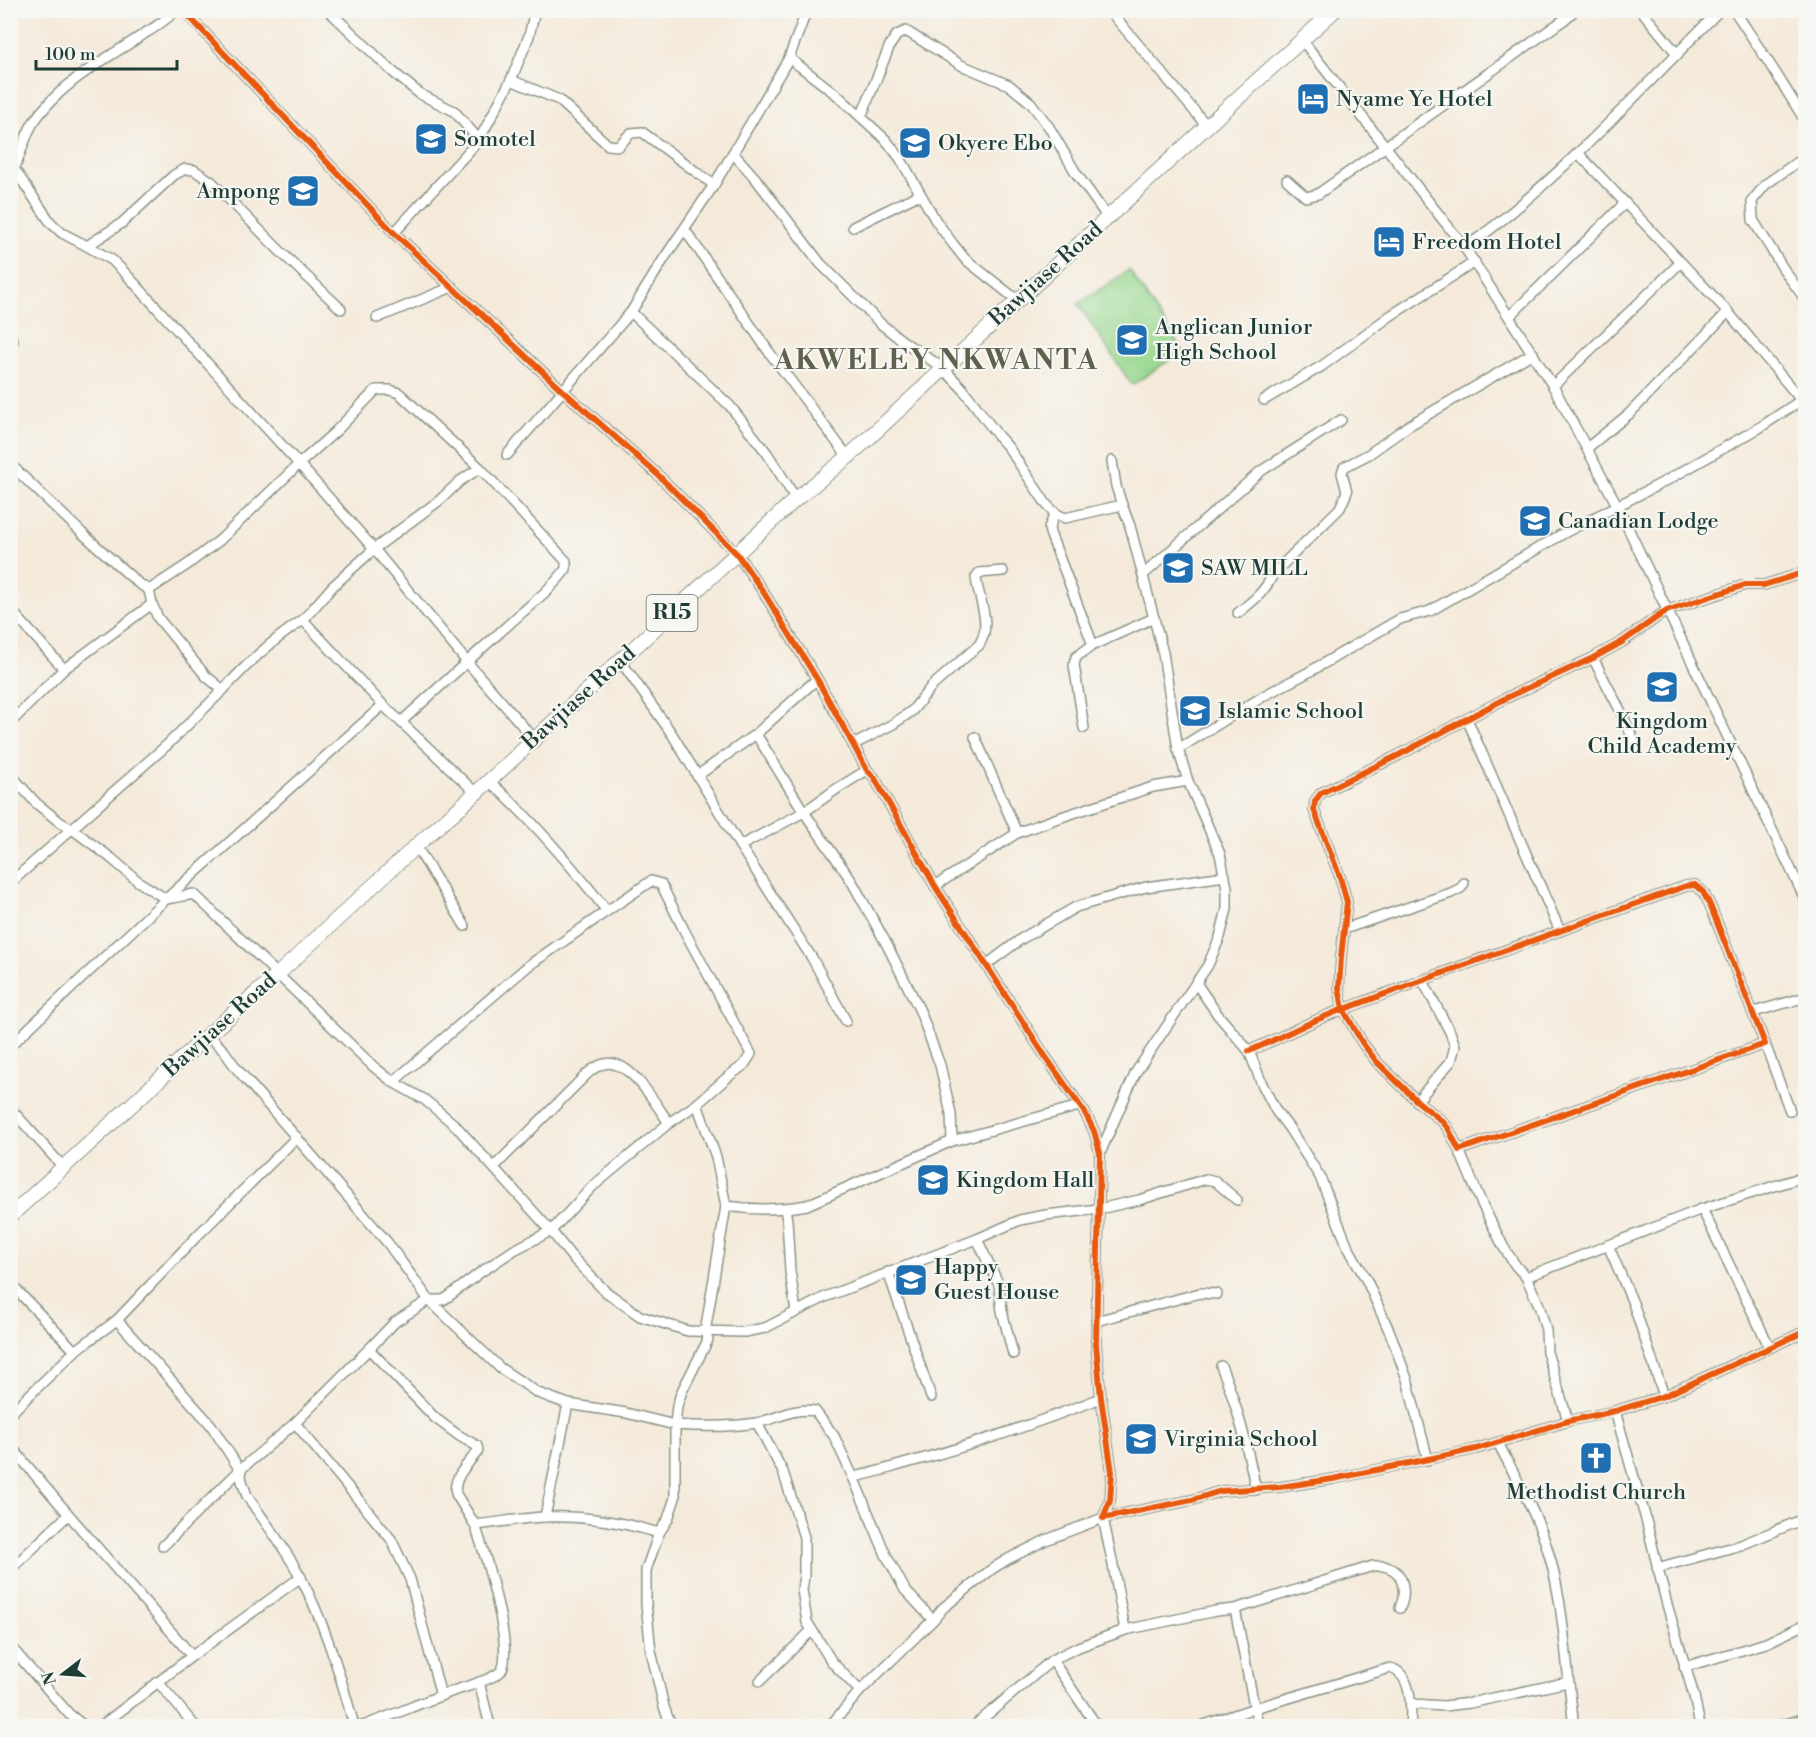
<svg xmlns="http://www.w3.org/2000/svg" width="1816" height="1737" font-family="'Libre Bodoni',serif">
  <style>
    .green { fill: #96d78e; stroke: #5a8a61; stroke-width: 1.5 }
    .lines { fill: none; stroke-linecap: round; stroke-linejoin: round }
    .minor-casing { stroke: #8a9487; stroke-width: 12 }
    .primary-casing { stroke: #8a9487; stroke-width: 16 }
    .minor { stroke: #fff; stroke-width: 9 }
    .primary { stroke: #fff; stroke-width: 14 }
    .cycleway-casing { stroke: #f6f6f2; stroke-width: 10 }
    .cycleway { stroke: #e8590c; stroke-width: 6 }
    .labels { text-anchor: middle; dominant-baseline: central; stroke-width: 4.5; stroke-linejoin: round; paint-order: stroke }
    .shield { fill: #f6f6f2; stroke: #60746d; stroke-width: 1.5 }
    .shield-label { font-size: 21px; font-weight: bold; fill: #1f3d34 }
    .poi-label { font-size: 22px; fill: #1f3d34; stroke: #f6f6f2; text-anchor: start }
    .street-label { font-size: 22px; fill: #1f3d34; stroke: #f6f6f2 }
    .district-label { font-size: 28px; font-weight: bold; letter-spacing: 1.5px; fill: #60614d; stroke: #f6f6f2 }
  </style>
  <rect width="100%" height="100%" fill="#f6f6f2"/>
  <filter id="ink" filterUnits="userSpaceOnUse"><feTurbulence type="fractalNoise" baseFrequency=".0167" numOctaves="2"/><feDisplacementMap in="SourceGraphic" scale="12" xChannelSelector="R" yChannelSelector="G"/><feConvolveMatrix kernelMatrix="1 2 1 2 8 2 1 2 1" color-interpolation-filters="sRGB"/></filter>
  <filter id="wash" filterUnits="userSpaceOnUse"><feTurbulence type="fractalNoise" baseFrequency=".008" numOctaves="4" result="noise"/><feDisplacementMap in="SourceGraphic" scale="24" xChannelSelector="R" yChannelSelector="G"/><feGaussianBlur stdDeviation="1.35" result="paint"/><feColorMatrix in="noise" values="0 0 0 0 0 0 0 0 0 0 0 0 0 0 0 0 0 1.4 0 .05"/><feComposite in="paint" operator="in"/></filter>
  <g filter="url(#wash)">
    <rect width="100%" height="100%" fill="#f5eada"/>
    <path class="green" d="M1129,270L1183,351L1132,385L1078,304Z"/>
  </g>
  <g filter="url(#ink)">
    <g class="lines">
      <g class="minor-casing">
        <g id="minor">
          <path d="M183,10L394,233L562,390L657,474L737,554L764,593L817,679L867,770L874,777L935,886L1045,1056L1085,1113L1094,1131L1100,1153L1096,1344L1101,1398L1112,1472L1110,1501L1103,1518L1192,1500L1221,1491L1280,1487L1333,1479L1476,1449L1568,1421L1615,1411L1664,1396L1806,1331"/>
          <path d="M328,10L393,72L420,94L454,111L479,140"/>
          <path d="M1109,10L1207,126"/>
          <path d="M1641,10L1678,55"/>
          <path d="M1734,10L1773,69L1806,122"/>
          <path d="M10,13L14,10"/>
          <path d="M1302,40L1465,248L1553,386L1617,505L1806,901"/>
          <path d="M789,58L837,95L886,140L900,158L936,221L953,244L965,259L1017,300"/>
          <path d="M511,80L559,100L608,145L618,146L631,133L642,132L714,185"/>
          <path d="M861,117L890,45L897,35L906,31L961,65L1009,85L1031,103L1049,127L1076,173L1108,218"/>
          <path d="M733,153L756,179L820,263L881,324L904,342L943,368L963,389L998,436L1008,447L1047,505L1055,513L1065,518L1122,505L1130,526L1163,653L1178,749L1188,781L1220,854L1227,888V909L1220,937L1208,965L1136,1072L1100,1153"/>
          <path d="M1578,153L1728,312L1801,400L1806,408"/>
          <path d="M1806,156L1766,184L1752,201L1753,220L1786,273L1806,300"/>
          <path d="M10,163L51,223L62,233L87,246L122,223L174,175L185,169L194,170L212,182L281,252L341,309"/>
          <path d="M10,178C19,161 23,140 33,123C61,81 107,59 147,32C158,26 167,18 177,10"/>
          <path d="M1287,180L1306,197L1318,194L1565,19L1575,10"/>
          <path d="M853,227L920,194"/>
          <path d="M685,230L769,352L848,457"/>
          <path d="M394,233L479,140L511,80L529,36L535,10"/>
          <path d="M1465,248C1560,180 1638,92 1720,10"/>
          <path d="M631,312L730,406L767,453L796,499"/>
          <path d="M1510,316L1625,203"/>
          <path d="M377,318L452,287"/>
          <path d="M10,336L13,341L10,347"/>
          <path d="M1553,386L1680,263"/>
          <path d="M1264,400L1322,366L1390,316L1475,262"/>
          <path d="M1587,448L1629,414L1728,312"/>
          <path d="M507,455L631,312L665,257L714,185L789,58L805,15L808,10"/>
          <path d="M1112,461L1116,486L1122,505"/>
          <path d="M10,464L82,533L138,583L149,590L187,565L220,540L299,464L127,275L112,260L87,246"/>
          <path d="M1055,513L1049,528L1050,533L1093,645"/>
          <path d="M1143,575L1261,471L1341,420"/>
          <path d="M149,590L152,604L158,618L206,676L223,690C249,662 270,642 303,620"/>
          <path d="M10,609L64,669"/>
          <path d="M1238,613C1253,601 1265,592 1273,574L1340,508L1347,492L1342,473L1344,467L1369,454L1408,426L1533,353"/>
          <path d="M1593,658L1622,714L1637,748"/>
          <path d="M620,660L672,734L740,846L812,958L846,1021"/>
          <path d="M817,679L756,734L804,812L851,880L886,943L920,1011L940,1065L951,1114L952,1141L1079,1106"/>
          <path d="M1467,719L1560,931"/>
          <path d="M401,722C436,690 471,658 507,626C527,607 550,591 566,569V561L480,468L399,393L390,390H376L336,431L299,464L374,549L467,662L534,739"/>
          <path d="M10,723L64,669L152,604"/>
          <path d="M1084,728L1074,665L1076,657L1093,645L1154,618"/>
          <path d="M975,737L1017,833"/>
          <path d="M853,745L893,724L912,711L931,687L979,645C993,623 978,600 976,577L979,573L1003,571"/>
          <path d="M1178,749L1267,694L1309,672L1400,619L1430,611L1566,532L1662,483L1759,428L1806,397"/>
          <path d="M10,774L36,803L61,823L72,829L111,858L139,882L166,899L194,894L374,1067L393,1082L425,1100L455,1125L551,1231L514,1250L481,1272L448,1297L443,1300H429L387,1242L237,1069L224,1051L208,1035"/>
          <path d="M697,776L756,734"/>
          <path d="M489,781C533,820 571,865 607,911L651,881L661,884L684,930L751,1054L744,1065L729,1076L697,1104L716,1157L726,1206C753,1210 780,1210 807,1205L952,1141"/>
          <path d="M476,793L383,705L303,620L333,586L374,549L440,500L460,481L480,468"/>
          <path d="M416,846L465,926"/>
          <path d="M740,846L804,812L838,788L867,770"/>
          <path d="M10,883L167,745L223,690"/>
          <path d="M935,886L1017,833L1055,819L1153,787L1188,781"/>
          <path d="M1344,929L1451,893L1461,888L1464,883"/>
          <path d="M986,965L1021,939L1076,907L1146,887L1225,876"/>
          <path d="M1196,983L1218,1015L1249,1051L1262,1084L1276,1111L1289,1128L1320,1177L1348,1247L1367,1281L1391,1335L1407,1379L1428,1460"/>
          <path d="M1754,1012L1806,997"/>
          <path d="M1765,1044L1790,1111"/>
          <path d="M10,1046L166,899L383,705"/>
          <path d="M1249,1051C1283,1037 1315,1018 1350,1007C1462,965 1574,926 1686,886L1695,885L1703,892L1710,905L1765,1044L1459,1150L1448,1128L1442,1121L1417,1101L1377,1062L1363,1044L1343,1009L1339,988L1341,957L1347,902L1340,877L1314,810L1315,801L1321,793L1399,755L1506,698L1593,658L1622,642L1666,611L1745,585H1764L1806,572"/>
          <path d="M393,1082L528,966L607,911"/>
          <path d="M1417,1101L1451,1061L1455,1046L1450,1032L1423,981"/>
          <path d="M697,1104L669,1123L592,1187L551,1231L571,1256L605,1291L640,1316L688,1331L744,1332L765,1328L825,1297L977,1239L1020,1220L1046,1215L1099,1209L1139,1200L1206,1179L1215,1181L1237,1200"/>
          <path d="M10,1108L64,1168"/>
          <path d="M1459,1150L1481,1202L1504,1248L1516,1266L1526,1277L1539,1305L1546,1330L1547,1352L1568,1421"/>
          <path d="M494,1167L588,1073C595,1067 604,1061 614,1064C635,1068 657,1106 669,1123"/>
          <path d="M785,1209L787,1220L790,1271L796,1312"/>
          <path d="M1702,1209L1769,1346"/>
          <path d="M977,1239L999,1285L1002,1311L1013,1354"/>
          <path d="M1608,1245L1633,1303L1664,1396"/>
          <path d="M888,1272L931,1397"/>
          <path d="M1526,1277L1702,1209L1806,1176"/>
          <path d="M10,1283L75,1351"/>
          <path d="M117,1320L211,1425L240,1470L242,1481L247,1496C265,1522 286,1549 301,1578C325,1624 341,1676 354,1726"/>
          <path d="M1096,1321L1200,1293L1217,1294"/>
          <path d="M369,1349L435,1418L458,1435L477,1446L478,1451C468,1464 452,1478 456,1494L475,1525"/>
          <path d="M1221,1366C1238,1406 1247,1447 1256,1490"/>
          <path d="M1615,1411L1645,1516L1666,1601L1694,1696L1700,1726"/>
          <path d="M10,1414L75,1351L117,1320L197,1236L297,1137"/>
          <path d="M295,1423L391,1539L410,1579L441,1696"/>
          <path d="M757,1423L783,1472L804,1537V1576L802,1590L807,1622L832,1662L860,1691L933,1620"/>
          <path d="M1498,1443C1513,1472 1530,1502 1542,1533C1565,1594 1565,1663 1574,1726"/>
          <path d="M10,1445C69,1517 131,1585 192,1656"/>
          <path d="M853,1477L886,1555L905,1590L933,1620L943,1608L992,1569L1008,1559L1046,1540L1103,1518L1113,1565L1125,1630"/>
          <path d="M545,1517L568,1404"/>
          <path d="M163,1546L240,1470L295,1423L369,1349L395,1322L429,1300L500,1368L538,1393L568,1404L626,1413L675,1425L677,1406L682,1391L708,1340L705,1332L726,1206"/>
          <path d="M1657,1568L1741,1545L1806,1518"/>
          <path d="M10,1570L68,1515"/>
          <path d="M1235,1609L1258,1726"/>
          <path d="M10,1646L69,1714L84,1726"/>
          <path d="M1052,1660L1097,1726"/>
          <path d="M1684,1667L1766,1643L1806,1624"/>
          <path d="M760,1681L811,1631"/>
          <path d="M158,1682L195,1726"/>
          <path d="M479,1682L490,1726"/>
          <path d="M1412,1704L1444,1706L1470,1703L1568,1682"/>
          <path d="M101,1726L192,1656L301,1577"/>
          <path d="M363,1726C393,1715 423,1702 453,1691C463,1688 493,1679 500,1672C517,1656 483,1548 475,1525C498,1523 521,1518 544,1517C582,1515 623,1522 659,1533"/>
          <path d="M671,1726L664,1707L651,1651L646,1604V1570L659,1533L668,1519L675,1498V1425C702,1427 730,1427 756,1423C777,1419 793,1407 815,1411L834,1436L853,1477C872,1474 889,1468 907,1463C973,1445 1037,1423 1101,1398"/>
          <path d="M830,1726L860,1691"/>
          <path d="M974,1726L1052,1660L1078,1647L1125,1630L1216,1611L1235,1609L1373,1566C1377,1566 1383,1565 1387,1567C1405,1572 1406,1594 1400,1608"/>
          <path d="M1201,1726L1255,1708L1390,1668C1412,1673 1412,1708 1410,1726"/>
          <path d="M1780,1726L1806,1718"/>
        </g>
      </g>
      <g class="primary-casing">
        <path id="primary" d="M10,1216L208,1035L277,975L416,846L476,793L796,499L848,457L1207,126L1335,10"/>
      </g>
      <use href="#minor" class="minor"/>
      <use href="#primary" class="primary"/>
      <g class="cycleway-casing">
        <g id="cycleway">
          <path d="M183,10L394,233L562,390L657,474L737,554L764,593L817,679L867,770L874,777L935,886L1045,1056L1085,1113L1094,1131L1100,1153L1096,1344L1101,1398L1112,1472L1110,1501L1103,1518L1192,1500L1221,1491L1280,1487L1333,1479L1476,1449L1568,1421L1615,1411L1664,1396L1806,1331"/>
          <path d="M1249,1051C1283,1037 1315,1018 1350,1007C1462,965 1574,926 1686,886L1695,885L1703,892L1710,905L1765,1044L1459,1150L1448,1128L1442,1121L1417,1101L1377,1062L1363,1044L1343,1009L1339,988L1341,957L1347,902L1340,877L1314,810L1315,801L1321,793L1399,755L1506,698L1593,658L1622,642L1666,611L1745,585H1764L1806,572"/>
        </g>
      </g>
      <use href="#cycleway" class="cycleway"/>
    </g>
  </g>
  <defs>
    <g id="hotel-square" transform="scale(1.725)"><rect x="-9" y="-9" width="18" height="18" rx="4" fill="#1f6fb2" stroke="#f6f6f2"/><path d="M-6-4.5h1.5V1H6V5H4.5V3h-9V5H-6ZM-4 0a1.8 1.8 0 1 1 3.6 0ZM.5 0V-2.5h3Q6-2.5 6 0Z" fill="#fff"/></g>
    <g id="school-square" transform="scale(1.725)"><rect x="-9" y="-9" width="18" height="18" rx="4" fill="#1f6fb2" stroke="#f6f6f2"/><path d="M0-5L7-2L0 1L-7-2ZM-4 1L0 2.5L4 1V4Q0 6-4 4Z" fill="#fff"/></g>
    <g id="church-square" transform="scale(1.725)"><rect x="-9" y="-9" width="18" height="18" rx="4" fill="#1f6fb2" stroke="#f6f6f2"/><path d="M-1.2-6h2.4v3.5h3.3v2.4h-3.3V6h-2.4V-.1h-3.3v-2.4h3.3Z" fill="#fff"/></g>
  </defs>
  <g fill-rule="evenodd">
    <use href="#hotel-square" x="1313" y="99"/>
    <use href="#school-square" x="431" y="139"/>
    <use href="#school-square" x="915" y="143"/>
    <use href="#school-square" x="303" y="191"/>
    <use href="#hotel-square" x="1389" y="242"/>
    <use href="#school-square" x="1132" y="340"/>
    <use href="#school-square" x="1535" y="521"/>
    <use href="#school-square" x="1178" y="568"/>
    <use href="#school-square" x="1662" y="687"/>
    <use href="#school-square" x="1195" y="711"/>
    <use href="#school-square" x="933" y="1180"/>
    <use href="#school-square" x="911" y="1280"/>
    <use href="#school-square" x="1141" y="1439"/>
    <use href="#church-square" x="1596" y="1458"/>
  </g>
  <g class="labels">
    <rect class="shield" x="646.5" y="595" width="51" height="36" rx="4.5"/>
    <g class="shield-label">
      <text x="672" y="613">R15</text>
    </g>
    <g class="poi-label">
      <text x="1336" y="99">Nyame Ye Hotel</text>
      <text x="454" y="139">Somotel</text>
      <text x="938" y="143">Okyere Ebo</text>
      <text x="280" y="191" text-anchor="end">Ampong</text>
      <text x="1412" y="242">Freedom Hotel</text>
      <text x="1155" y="327">Anglican Junior<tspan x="1155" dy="25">High School</tspan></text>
      <text x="1558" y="521">Canadian Lodge</text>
      <text x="1201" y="568">SAW MILL</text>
      <text x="1218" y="711">Islamic School</text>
      <text x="1662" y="721" text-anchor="middle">Kingdom<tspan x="1662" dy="25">Child Academy</tspan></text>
      <text x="956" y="1180">Kingdom Hall</text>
      <text x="934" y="1267">Happy<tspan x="934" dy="25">Guest House</tspan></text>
      <text x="1164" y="1439">Virginia School</text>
      <text x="1596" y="1492" text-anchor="middle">Methodist Church</text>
    </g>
    <g class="street-label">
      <text transform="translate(1046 274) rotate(-42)">Bawjiase Road</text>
      <text transform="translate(579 698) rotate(-42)">Bawjiase Road</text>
      <text transform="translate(220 1025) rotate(-42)">Bawjiase Road</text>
    </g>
    <g class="district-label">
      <text x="936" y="360">AKWELEY NKWANTA</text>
    </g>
  </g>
  <rect width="1816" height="1737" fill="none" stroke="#f6f6f2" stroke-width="36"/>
  <g transform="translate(63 1674) rotate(253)" stroke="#f6f6f2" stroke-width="4.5" paint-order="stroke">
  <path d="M0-4.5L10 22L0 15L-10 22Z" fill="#1f3d34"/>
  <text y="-9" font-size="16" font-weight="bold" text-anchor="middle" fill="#1f3d34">N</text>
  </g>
  <path d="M36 60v9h141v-9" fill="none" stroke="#1f3d34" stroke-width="3"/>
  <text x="45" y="60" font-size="18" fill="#1f3d34" stroke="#f6f6f2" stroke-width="4.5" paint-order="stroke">100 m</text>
</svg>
